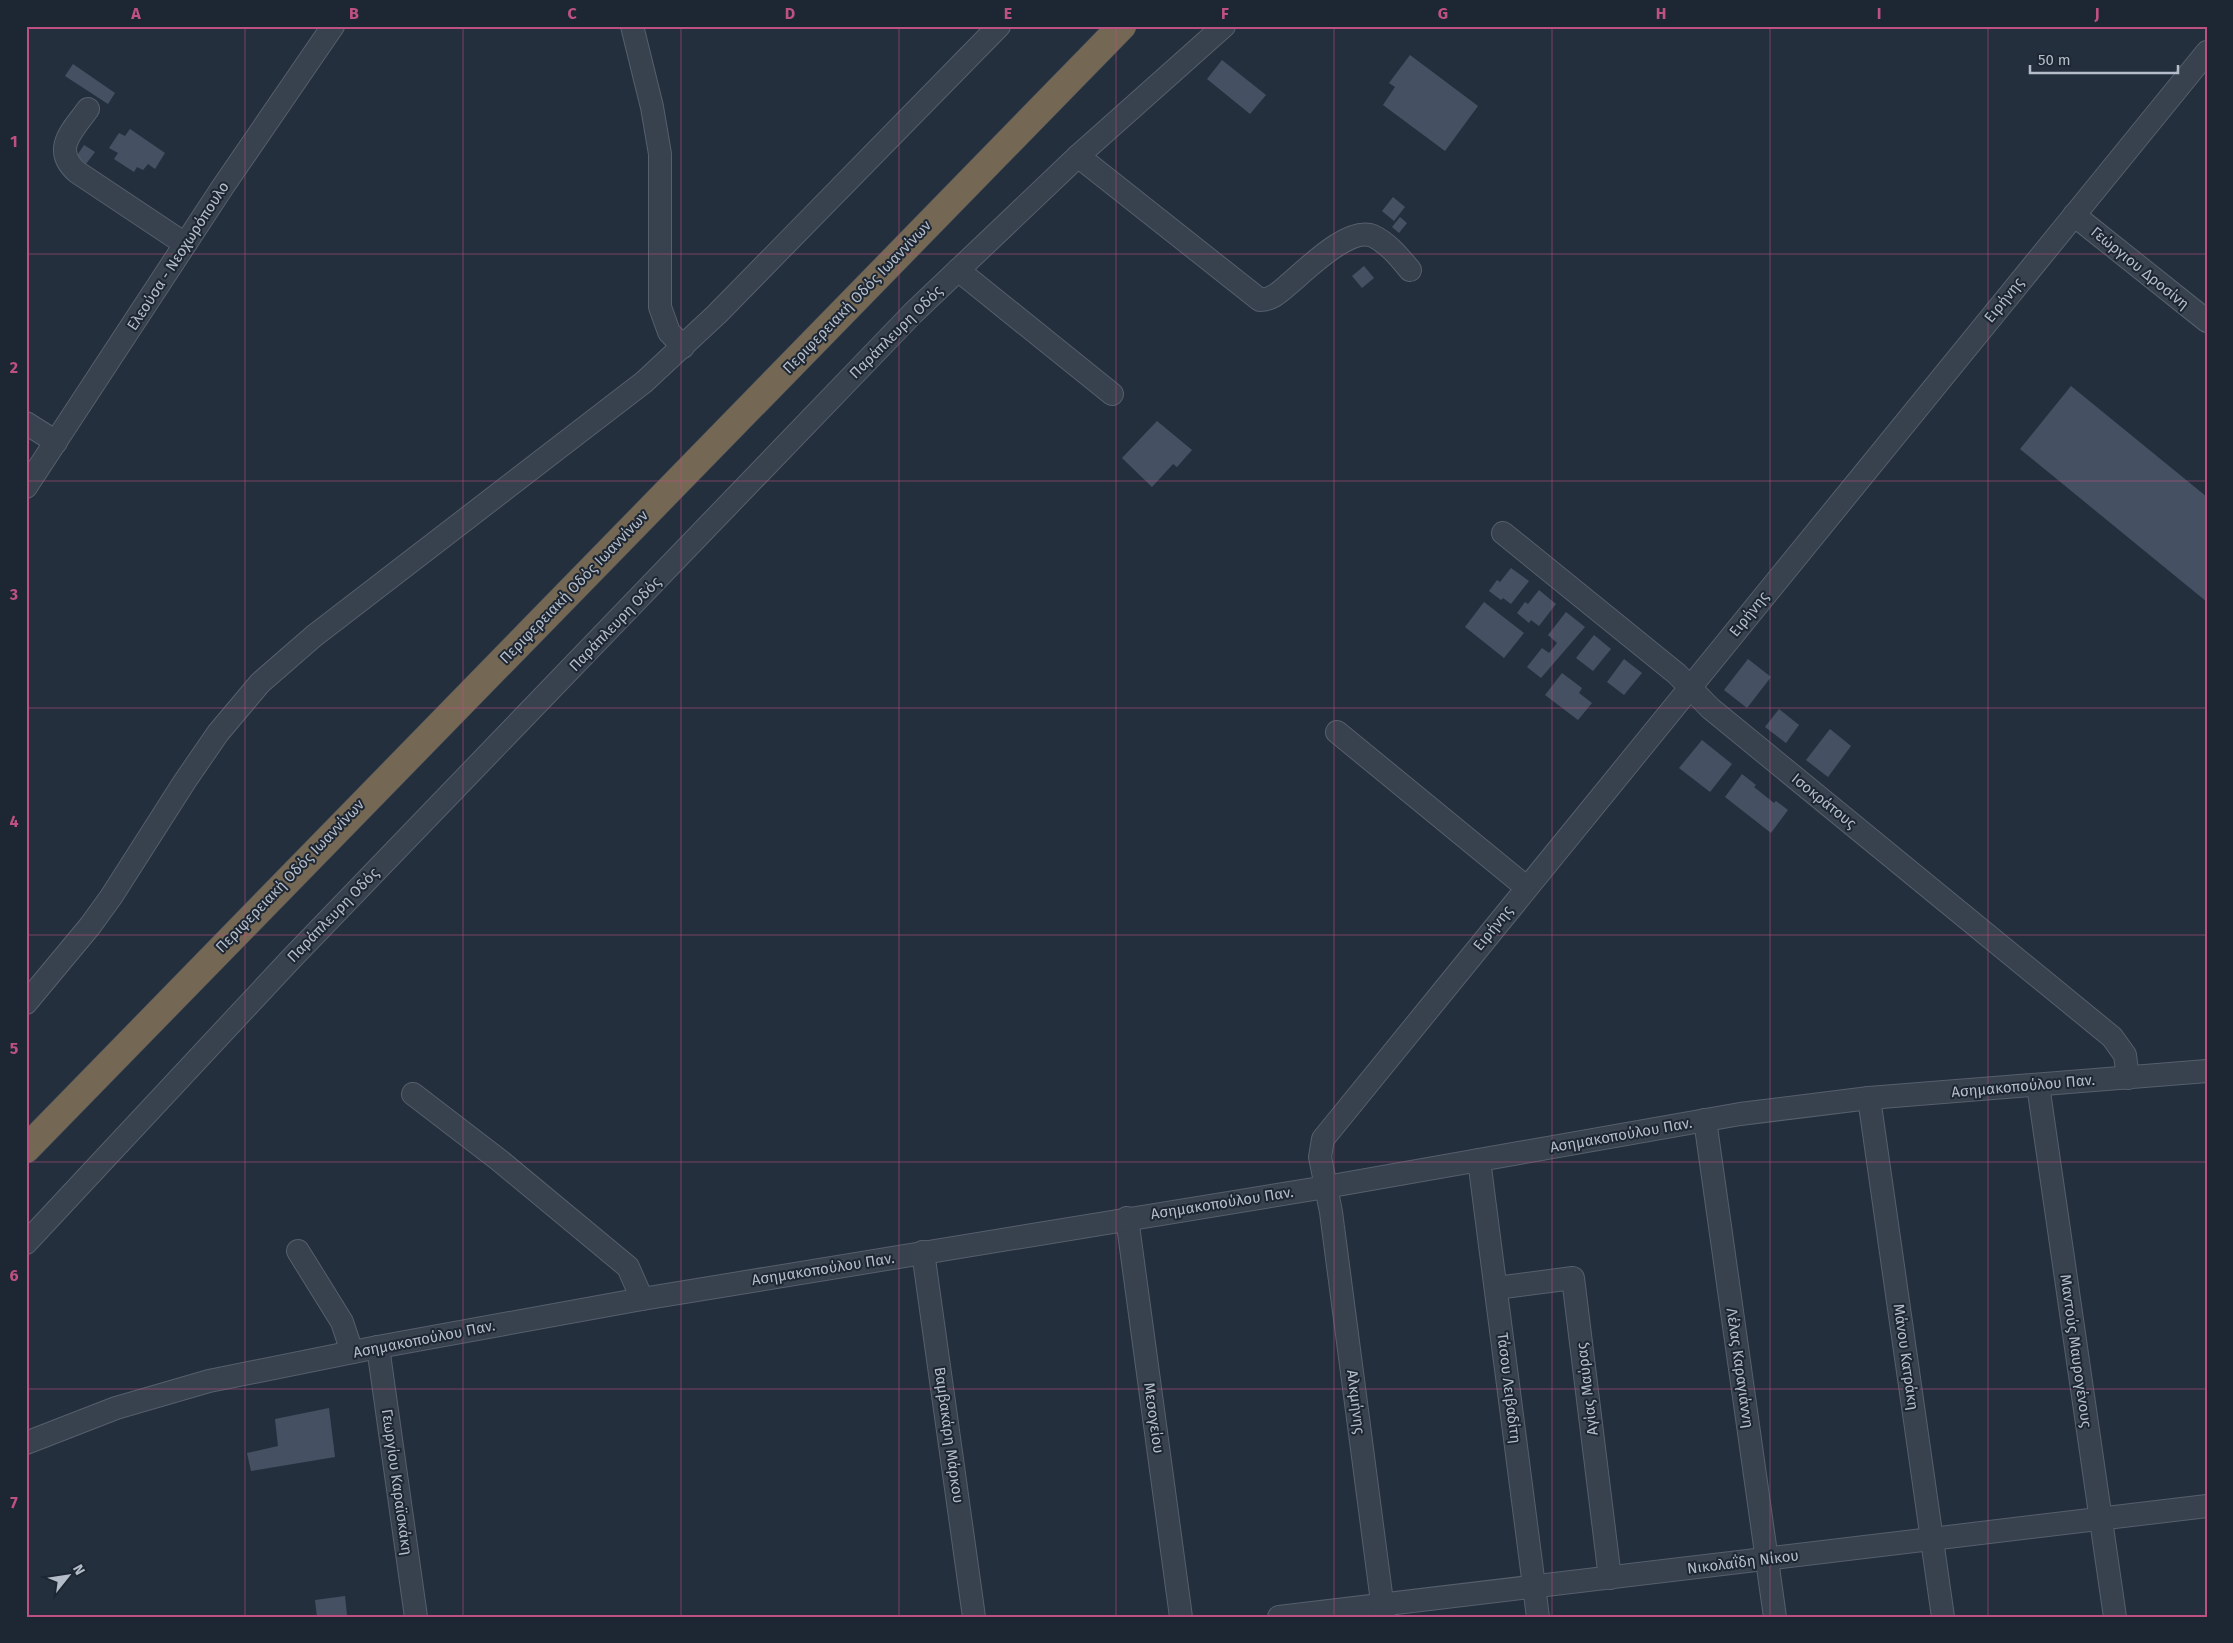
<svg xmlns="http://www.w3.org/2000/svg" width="2233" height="1643" font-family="'Fira Sans',sans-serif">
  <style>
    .building { fill: #455162 }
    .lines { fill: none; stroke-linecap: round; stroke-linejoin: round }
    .minor-casing { stroke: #565f6c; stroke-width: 24 }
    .highway-casing { stroke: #434c59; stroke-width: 29 }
    .minor { stroke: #38414e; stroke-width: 22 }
    .highway { stroke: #746855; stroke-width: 28 }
    .grid { fill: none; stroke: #bd5182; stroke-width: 1; stroke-opacity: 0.55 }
    .labels { text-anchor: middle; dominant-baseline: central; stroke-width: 4; stroke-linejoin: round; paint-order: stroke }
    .street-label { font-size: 15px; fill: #b4bcc9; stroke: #1d2633 }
    .neatline { fill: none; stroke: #bd5182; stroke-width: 2 }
    .grid-label { font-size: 16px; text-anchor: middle; font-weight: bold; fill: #bd5182 }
  </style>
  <rect width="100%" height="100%" fill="#242f3e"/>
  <g class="building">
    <path d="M1410,55L1478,106L1445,151L1383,105L1395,87L1389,83Z"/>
    <path d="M1222,60L1266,95L1250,114L1207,79Z"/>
    <path d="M73,64L115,93L108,104L65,76Z"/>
    <path d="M130,129L165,153L155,169L148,164L143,170L137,167L134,172L114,159L118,153L109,148L119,133L125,136Z"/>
    <path d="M84,145L95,152L86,164L76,157Z"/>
    <path d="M1393,197L1405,207L1394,221L1382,211Z"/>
    <path d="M1400,217L1407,223L1399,233L1392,227Z"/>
    <path d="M1364,266L1374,278L1362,288L1352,276Z"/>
    <path d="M2071,386L2207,497V602L2020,449Z"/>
    <path d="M1157,421L1192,450L1177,467L1173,464L1152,487L1122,458Z"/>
    <path d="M1511,568L1529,581L1511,604L1503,598L1501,600L1489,591L1497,580L1500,582Z"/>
    <path d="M1539,590L1556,604L1539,626L1531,620L1529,623L1517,613L1525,602L1528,604Z"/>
    <path d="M1484,602L1524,633L1504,658L1465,627Z"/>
    <path d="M1566,612L1585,627L1541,678L1527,667L1542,648L1549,653L1557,643L1548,635Z"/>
    <path d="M1594,635L1611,649L1593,671L1576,658Z"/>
    <path d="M1624,659L1642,673L1624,695L1607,682Z"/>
    <path d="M1748,659L1771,677L1747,708L1724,690Z"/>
    <path d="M1562,673L1582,688L1579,693L1592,703L1578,720L1545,695Z"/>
    <path d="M1779,709L1799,725L1786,743L1765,727Z"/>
    <path d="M1830,729L1851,746L1828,777L1806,760Z"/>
    <path d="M1702,740L1732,764L1710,792L1679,768Z"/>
    <path d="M1742,774L1756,785L1754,787L1774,803L1776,801L1788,810L1771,833L1725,797Z"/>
    <path d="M329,1408L335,1457L251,1471L247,1453L278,1446L275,1419Z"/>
    <path d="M345,1596L347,1615L317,1617L315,1600Z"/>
  </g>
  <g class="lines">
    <g class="minor-casing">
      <g id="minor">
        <path d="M632,26L652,107L660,154V307L669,332L683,347"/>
        <path d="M88,109C73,130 51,149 77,172L185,244"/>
        <path d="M1078,156L1260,300C1272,300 1281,291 1289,284C1307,269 1349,226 1373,236C1388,243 1400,258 1410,270"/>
        <path d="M2074,215L2207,321"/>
        <path d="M958,270L1112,394"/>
        <path d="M26,423L56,442"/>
        <path d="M26,487L222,188L333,26"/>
        <path d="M1503,533L1677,674L1710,708L2112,1037L2125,1055L2128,1078"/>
        <path d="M1337,732L1526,887"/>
        <path d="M26,1003L90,926L111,897L185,781L218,733L260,683L314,636L644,382L717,314L999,26"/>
        <path d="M2038,1085L2115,1617"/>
        <path d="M413,1094L499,1160L628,1267L642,1299"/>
        <path d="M1869,1098L1943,1617"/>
        <path d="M1705,1120L1775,1617"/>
        <path d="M1479,1160L1538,1617"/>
        <path d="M1127,1218L1181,1617"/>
        <path d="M26,1243L291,959L913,313L1078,156L1224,26"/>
        <path d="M298,1251L342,1322L352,1352"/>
        <path d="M923,1252L974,1617"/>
        <path d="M1496,1288L1573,1278L1610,1578"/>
        <path d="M378,1347L416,1617"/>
        <path d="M26,1443L116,1408L209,1381L378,1347L642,1299L1326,1187L1740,1114L1869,1098L2207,1071"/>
        <path d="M1279,1617L2207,1506"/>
        <path d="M1384,1617L1331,1212L1320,1157L1323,1139L2207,52"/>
      </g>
    </g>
    <g class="highway-casing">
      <path id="highway" d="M26,1149L1122,26"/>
    </g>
    <use href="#minor" class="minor"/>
    <use href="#highway" class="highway"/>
  </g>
  <path class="grid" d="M245,26V1617M463,26V1617M681,26V1617M899,26V1617M1116,26V1617M1334,26V1617M1552,26V1617M1770,26V1617M1988,26V1617M26,254H2207M26,481H2207M26,708H2207M26,935H2207M26,1162H2207M26,1389H2207"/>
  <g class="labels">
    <g class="street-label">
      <text transform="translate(178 256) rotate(-57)">Ελεούσα - Νεοχωρόπουλο</text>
      <text transform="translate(2140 268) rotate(39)">Γεώργιου Δροσίνη</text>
      <text transform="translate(857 297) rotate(-46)">Περιφερειακή Οδός Ιωαννίνων</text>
      <text transform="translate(2004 300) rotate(-51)">Ειρήνης</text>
      <text transform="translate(896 332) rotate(-45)">Παράπλευρη Οδός</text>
      <text transform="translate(574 587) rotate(-46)">Περιφερειακή Οδός Ιωαννίνων</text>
      <text transform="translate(1749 614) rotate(-51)">Ειρήνης</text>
      <text transform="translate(615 624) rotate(-46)">Παράπλευρη Οδός</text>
      <text transform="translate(1824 801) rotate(39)">Ισοκράτους</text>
      <text transform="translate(290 876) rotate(-46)">Περιφερειακή Οδός Ιωαννίνων</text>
      <text transform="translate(333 915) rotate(-46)">Παράπλευρη Οδός</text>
      <text transform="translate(1493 928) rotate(-51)">Ειρήνης</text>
      <text transform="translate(2023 1086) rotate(-5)">Ασημακοπούλου Παν.</text>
      <text transform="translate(1621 1135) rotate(-10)">Ασημακοπούλου Παν.</text>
      <text transform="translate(1222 1203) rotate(-9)">Ασημακοπούλου Παν.</text>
      <text transform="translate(823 1269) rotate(-9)">Ασημακοπούλου Παν.</text>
      <text transform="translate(424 1339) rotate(-11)">Ασημακοπούλου Παν.</text>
      <text transform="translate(2076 1351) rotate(82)">Μαντούς Μαυρογένους</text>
      <text transform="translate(1906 1357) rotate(82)">Μάνου Κατράκη</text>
      <text transform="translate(1740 1368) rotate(82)">Λέλας Καραγιάννη</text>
      <text transform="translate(1509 1388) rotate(83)">Τάσου Λειβαδίτη</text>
      <text transform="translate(1587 1389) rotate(-97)">Αγίας Μαύρας</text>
      <text transform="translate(1356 1402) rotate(83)">Αλκμήνης</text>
      <text transform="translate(1154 1418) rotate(82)">Μεσογείου</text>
      <text transform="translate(949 1435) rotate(82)">Βαμβακάρη Μάρκου</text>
      <text transform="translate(397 1482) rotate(82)">Γεωργίου Καραϊσκάκη</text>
      <text transform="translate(1743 1562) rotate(-7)">Νικολαΐδη Νίκου</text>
    </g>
  </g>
  <rect width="2233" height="1643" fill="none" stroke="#1d2633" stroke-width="55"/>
  <g transform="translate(68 1576) rotate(60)" stroke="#1d2633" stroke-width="4" paint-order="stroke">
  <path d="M0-4L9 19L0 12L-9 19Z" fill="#b4bcc9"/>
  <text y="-8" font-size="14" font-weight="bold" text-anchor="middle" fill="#b4bcc9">N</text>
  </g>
  <path d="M2030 65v8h148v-8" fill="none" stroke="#b4bcc9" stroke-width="2.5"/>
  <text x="2038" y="65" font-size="15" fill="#b4bcc9" stroke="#1d2633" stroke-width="4" paint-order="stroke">50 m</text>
  <rect x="28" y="28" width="2178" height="1588" class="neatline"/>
  <g class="grid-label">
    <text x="136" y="19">A</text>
    <text x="354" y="19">B</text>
    <text x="572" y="19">C</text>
    <text x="790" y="19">D</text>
    <text x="1008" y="19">E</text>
    <text x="1225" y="19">F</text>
    <text x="1443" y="19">G</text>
    <text x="1661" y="19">H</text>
    <text x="1879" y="19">I</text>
    <text x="2097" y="19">J</text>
    <text x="14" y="147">1</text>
    <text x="14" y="373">2</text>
    <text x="14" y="600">3</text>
    <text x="14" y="827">4</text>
    <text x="14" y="1054">5</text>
    <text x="14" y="1281">6</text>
    <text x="14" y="1508">7</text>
  </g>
</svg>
